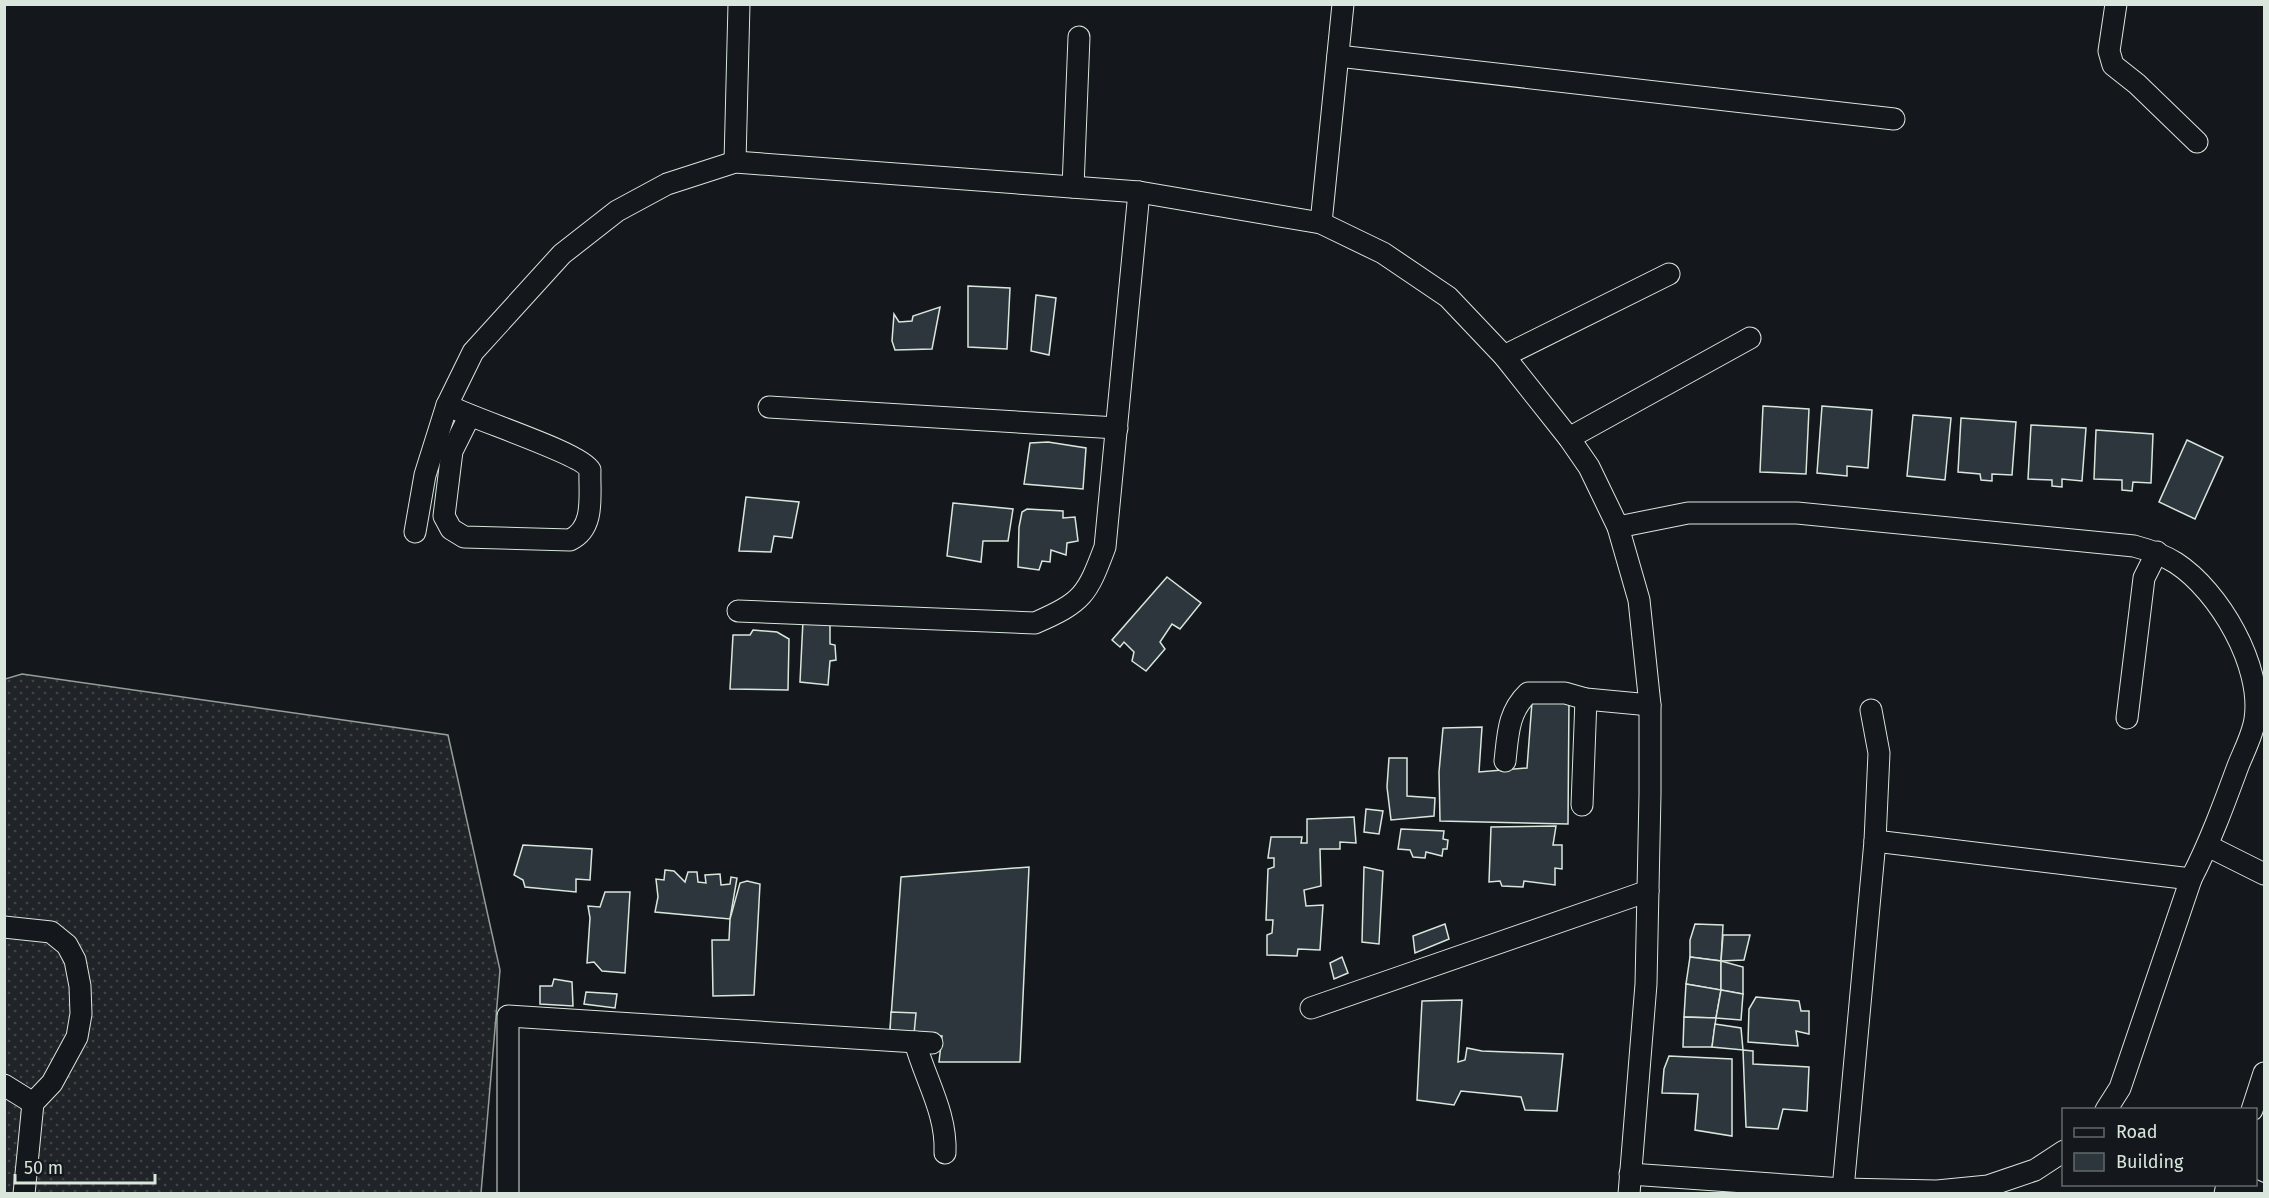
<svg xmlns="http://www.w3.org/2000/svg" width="2269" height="1198" font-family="'Fira Sans',sans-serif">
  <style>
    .grass { fill: url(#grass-dots); stroke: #939e99; stroke-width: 1.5 }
    .building { fill: #2c363c; stroke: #d8e6dc; stroke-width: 1.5 }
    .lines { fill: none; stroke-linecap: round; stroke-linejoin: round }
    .minor-casing { stroke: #d8e6dc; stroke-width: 23 }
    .minor { stroke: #14181c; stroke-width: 21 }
  </style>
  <defs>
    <pattern id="grass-dots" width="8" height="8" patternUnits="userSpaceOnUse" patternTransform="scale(1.5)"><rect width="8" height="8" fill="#202428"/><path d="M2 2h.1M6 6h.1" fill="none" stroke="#404447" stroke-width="1.8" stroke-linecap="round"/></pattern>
  </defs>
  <rect width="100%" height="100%" fill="#14181c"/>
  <path class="grass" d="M22,674L448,735L500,970L481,1193L5,1194V679Z"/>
  <g class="building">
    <path d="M968,286L1010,288L1007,349L968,347Z"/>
    <path d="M1036,295L1056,298L1049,355L1031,351Z"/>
    <path d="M940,307L932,349L895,350L892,341L894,314L899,322L912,321L913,316Z"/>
    <path d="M1763,406L1809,409L1806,474L1760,472Z"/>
    <path d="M1822,406L1872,410L1868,468L1847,466V476L1817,473Z"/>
    <path d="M1913,415L1951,418L1945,480L1907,476Z"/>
    <path d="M1961,418L2016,422L2012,475L1992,474V481L1981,480L1980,474L1958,472Z"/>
    <path d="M2031,425L2086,428L2082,481L2062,479V487L2052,486V480L2028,479Z"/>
    <path d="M2096,430L2153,434L2151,483L2133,482L2132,491L2122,490V480L2094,479Z"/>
    <path d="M2187,440L2223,457L2195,519L2159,502Z"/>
    <path d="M1048,442L1086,448L1083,489L1024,484L1030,443Z"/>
    <path d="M746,497L799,502L792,538L774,536L771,552L739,551Z"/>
    <path d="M953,503L1013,509L1008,541H983L981,562L947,556Z"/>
    <path d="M1027,509L1063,511V518L1075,517L1078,541L1067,543L1066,555L1051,550L1050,562L1042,561L1039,570L1018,567L1019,527L1022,512Z"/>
    <path d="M1167,577L1201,603L1180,629L1172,624L1160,642L1165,649L1146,671L1132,661L1134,652L1124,642L1120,647L1112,640Z"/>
    <path d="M803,620L830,622V644L835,645L836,660L830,661L828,685L800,682Z"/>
    <path d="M753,630L777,632L789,639L788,690L730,689L733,635H750Z"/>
    <path d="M1569,700L1568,824L1440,821L1439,772L1443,728L1482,727L1479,772L1527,768L1532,702Z"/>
    <path d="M1389,758H1407V796L1435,798L1434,816L1391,820L1387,787Z"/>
    <path d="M1366,809L1383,811L1379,834L1364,832Z"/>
    <path d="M1354,817L1356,843L1340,842V849H1320L1321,886L1304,890L1306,906L1323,905L1320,950L1298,949L1297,956L1267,955V935L1272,933L1273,920H1266L1268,869L1274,867V858H1268L1271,837H1302L1301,843H1307V819Z"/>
    <path d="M1556,826L1553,845H1562V869L1555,868V885L1524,881L1523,887L1502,886L1500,881L1489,882L1491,827Z"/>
    <path d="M1401,829L1444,831L1443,839L1448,840L1447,849H1443L1442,856L1426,852L1425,858L1413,857L1410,850L1398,849Z"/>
    <path d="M523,845L592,849L590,880L576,879V892L525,887L523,880L514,875Z"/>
    <path d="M1029,867L1020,1062H939L942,1036L890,1032L901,877Z"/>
    <path d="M1364,867L1383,871L1379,944L1362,942Z"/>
    <path d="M665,870L674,871L685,882L688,872H697L698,882L706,883L705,875L720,874L721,885L730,884L731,877L737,878L730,919L655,912L658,897L656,879L664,880Z"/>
    <path d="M747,881L760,884L754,995L713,996L712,940H729L730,919L740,883Z"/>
    <path d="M605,892H630L625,973L602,971L594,962L587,963L590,918L588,906L600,907Z"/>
    <path d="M1445,924L1449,939L1415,953L1413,936Z"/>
    <path d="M1695,924L1723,925L1721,961L1690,957V940Z"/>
    <path d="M1723,935H1750L1744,960L1721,961Z"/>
    <path d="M1342,957L1348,973L1334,979L1330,963Z"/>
    <path d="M1690,957L1721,961V990L1686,984Z"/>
    <path d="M1721,961L1743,967V994L1721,990Z"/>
    <path d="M554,979L572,982L573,1006L540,1004V986H552Z"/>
    <path d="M1686,984L1721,990L1716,1018L1684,1017Z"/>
    <path d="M1721,990L1743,994L1741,1020L1716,1018Z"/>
    <path d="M586,992L617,994L615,1008L584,1004Z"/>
    <path d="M1756,997L1799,1001L1801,1011H1809V1034L1796,1031L1798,1046L1748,1042L1749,1009Z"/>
    <path d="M1462,1000L1458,1062L1465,1060L1467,1048L1482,1051L1563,1054L1557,1111L1525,1110L1521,1097L1461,1091L1454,1105L1417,1100L1422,1001Z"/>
    <path d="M891,1012L916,1013L914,1034L890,1032Z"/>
    <path d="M1684,1017L1716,1018L1712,1047H1683Z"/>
    <path d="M1715,1024L1741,1028L1743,1050L1712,1047Z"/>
    <path d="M1743,1050L1753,1051V1064L1809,1067L1807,1111L1783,1109L1778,1129L1746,1127Z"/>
    <path d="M1669,1056L1732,1059V1136L1695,1130L1698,1094L1662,1093L1664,1069Z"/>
  </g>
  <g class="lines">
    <g class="minor-casing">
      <g id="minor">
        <path d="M2116,4L2109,51L2113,65L2137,84L2197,142"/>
        <path d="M1338,56L1894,119"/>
        <path d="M735,162L739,4"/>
        <path d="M1073,187L1079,37"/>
        <path d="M1321,223L1343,4"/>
        <path d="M1504,356L1669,274"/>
        <path d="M447,405C472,419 582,453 590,470C589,494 596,528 570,540L464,537L451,529L444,516L452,451L469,417"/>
        <path d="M769,407L1117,428"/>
        <path d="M1569,438L1750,338"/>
        <path d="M1618,527L1688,513H1797L2134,546C2149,550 2162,554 2176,563C2219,591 2263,666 2255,719C2253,734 2244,751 2238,766C2224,804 2210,842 2191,879L2120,1088L2106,1110"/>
        <path d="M415,532L425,475L447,405L473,352L562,254L617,211L667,184L735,162L1139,192L1321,223L1383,253L1448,297L1504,356L1569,438L1589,467L1618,527L1639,600L1650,705V794L1646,984L1629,1194"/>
        <path d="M738,611L1035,623C1083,602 1087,595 1105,547L1139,192"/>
        <path d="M2127,718L2144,578L2157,552"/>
        <path d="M1505,761C1508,734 1508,712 1528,693H1565L1586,699L1650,705"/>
        <path d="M1582,805L1586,699"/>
        <path d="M1875,841L2191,879"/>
        <path d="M2208,846L2264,874"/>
        <path d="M4,927L51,932L67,945L75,960L80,986L81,1014L77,1037L52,1083L33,1103L24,1194"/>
        <path d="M1311,1008L1648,891"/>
        <path d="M915,1042C925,1079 947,1113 945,1153"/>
        <path d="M4,1085L33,1103"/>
        <path d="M2252,1110L2264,1073"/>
        <path d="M1630,1174L1843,1189L1937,1191L1988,1186L2035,1170L2064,1151"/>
        <path d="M2240,1184L2262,1194"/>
        <path d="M1843,1189L1875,841L1879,753L1871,710"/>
        <path d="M508,1194V1016L932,1043"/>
        <path d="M2225,1194L2227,1184"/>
      </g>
    </g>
    <use href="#minor" class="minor"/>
  </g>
  <rect width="2269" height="1198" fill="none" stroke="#d8e6dc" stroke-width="12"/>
  <rect x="2062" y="1108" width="195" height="78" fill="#14181c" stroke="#626a69" stroke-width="1.5"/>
  <rect x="2074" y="1128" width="30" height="9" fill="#14181c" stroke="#626a69" stroke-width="1.5"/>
  <text x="2116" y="1138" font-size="18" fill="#d8e6dc">Road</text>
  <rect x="2074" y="1153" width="30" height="18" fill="#2c363c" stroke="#626a69" stroke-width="1.5"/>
  <text x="2116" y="1168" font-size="18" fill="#d8e6dc">Building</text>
  <path d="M15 1174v9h140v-9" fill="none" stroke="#d8e6dc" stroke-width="3"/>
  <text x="24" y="1174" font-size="18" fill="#d8e6dc" stroke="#14181c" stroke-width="4.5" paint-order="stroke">50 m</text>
</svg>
